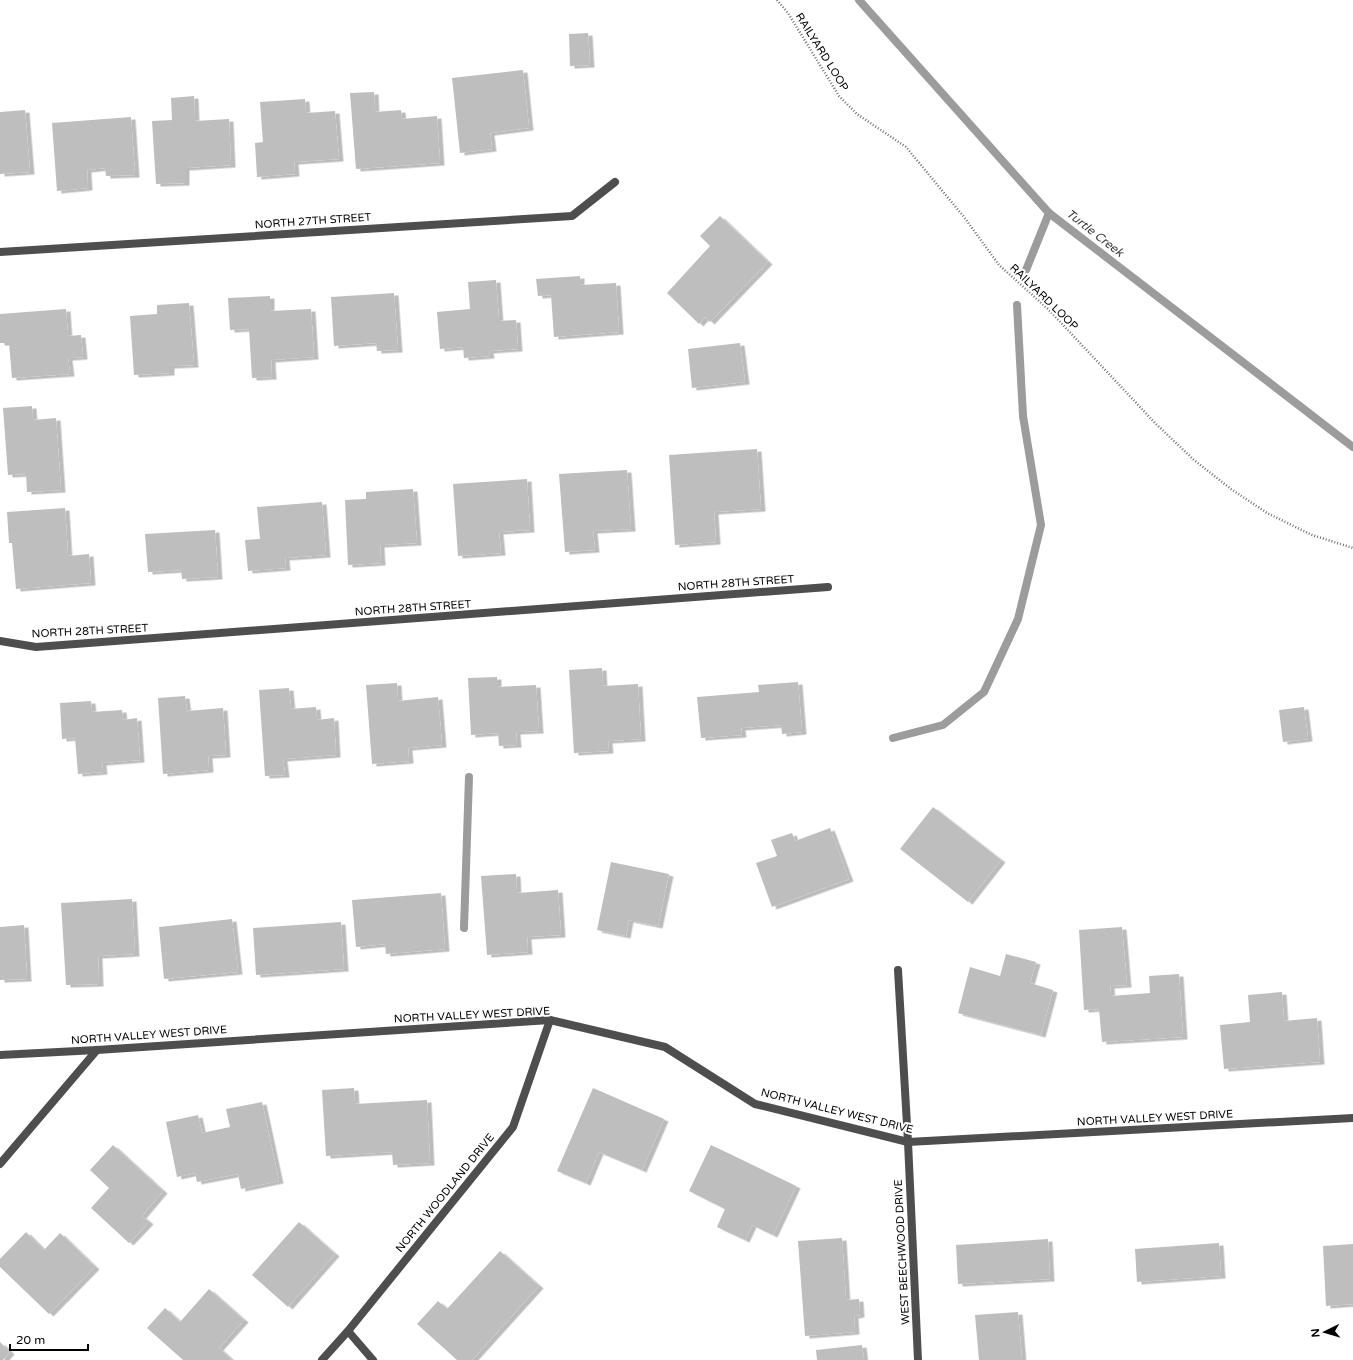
<svg xmlns="http://www.w3.org/2000/svg" width="1353" height="1360" font-family="'Varela Round',sans-serif">
  <style>
    .lines { fill: none; stroke-linecap: round; stroke-linejoin: round }
    .stream { stroke: #9c9c9c; stroke-width: 8 }
    .building { fill: #bebebe; filter: url(#shadow) }
    .path { stroke: #707070; stroke-width: 2.5; stroke-dasharray: 1 2; stroke-linecap: butt }
    .minor { stroke: #4e4e4e; stroke-width: 8 }
    .labels { text-anchor: middle; dominant-baseline: central; stroke-width: 4; stroke-linejoin: round; paint-order: stroke }
    .street-label { font-size: 11px; fill: #000; stroke: #fff }
    .water-label { font-size: 12px; font-style: italic; fill: #3d3d3d; stroke: #fff }
  </style>
  <defs>
    <filter id="shadow"><feDropShadow dx="4.5" dy="2.5" stdDeviation="0" flood-color="#0004"/></filter>
  </defs>
  <rect width="100%" height="100%" fill="#fff"/>
  <g class="lines">
    <g class="stream">
      <path d="M859,0L1049,213L1353,447"/>
      <path d="M1026,270L1049,213"/>
      <path d="M893,738L943,725L984,692L1018,619L1041,525L1023,416L1017,305"/>
      <path d="M464,928L469,777"/>
    </g>
  </g>
  <g class="building">
    <path d="M588,33L590,65L570,66L569,34Z"/>
    <path d="M523,70L529,128L490,133L492,149L460,153L452,78Z"/>
    <path d="M374,92L375,112L401,110L402,119L437,116L440,163L356,169L350,93Z"/>
    <path d="M194,96L195,121L229,119L231,165L185,168V183L156,184L152,121L172,120L171,98Z"/>
    <path d="M305,99L306,113L335,111L339,159L294,162L295,174L257,177L255,143L263,142L260,102Z"/>
    <path d="M25,110L30,172L0,174V112Z"/>
    <path d="M131,117L135,175L106,176L105,168L87,170L88,188L57,191L52,123Z"/>
    <path d="M720,216L768,262L710,322L705,317L699,324L667,293L710,246L700,236Z"/>
    <path d="M580,276V285L616,283L619,332L554,337L551,295L538,296L536,279Z"/>
    <path d="M496,280L499,321L516,320L518,349L489,351L490,356L464,358L463,347L440,349L437,312L470,309L468,282Z"/>
    <path d="M394,293L398,350L377,351L376,343L334,346L331,297Z"/>
    <path d="M270,296V311L311,309L314,357L271,360L272,377L252,378L249,329L230,330L228,298Z"/>
    <path d="M189,303L194,365L170,366V373L134,375L130,316L157,314V305Z"/>
    <path d="M66,309L68,336L81,335L83,357L68,358L70,374L12,378L9,343H0V314Z"/>
    <path d="M740,343L745,382L692,388L688,349Z"/>
    <path d="M32,406L33,420L56,418L61,490L27,492L26,474L8,475L3,408Z"/>
    <path d="M757,449L761,509L714,512L716,542L675,545L669,455Z"/>
    <path d="M627,470L631,529L593,531L595,550L565,552L559,474Z"/>
    <path d="M527,479L530,530L499,532L501,553L458,556L453,484Z"/>
    <path d="M413,489L417,543L380,545L381,563L348,565L345,500L366,499V492Z"/>
    <path d="M322,502L326,555L285,558L286,568L248,571L245,540L260,539L257,507Z"/>
    <path d="M65,508L68,556L89,554L91,583L16,589L12,543H9L7,512Z"/>
    <path d="M215,530L218,577L182,579L181,570L148,572L145,534Z"/>
    <path d="M602,668L603,686L638,684L641,739L608,741L609,751L574,753L569,670Z"/>
    <path d="M497,677V687L536,685L539,731L516,732L517,745L499,746L498,733L471,735L468,678Z"/>
    <path d="M798,682L802,732L782,734L781,725L741,728L742,735L701,738L697,697L759,692L758,685Z"/>
    <path d="M397,683L398,701L438,697L442,745L408,748L409,761L372,764L366,685Z"/>
    <path d="M289,688L291,709L316,707L317,720L334,718L336,755L283,759L285,775L265,776L259,690Z"/>
    <path d="M185,696L187,711L223,708L226,755L208,756L209,770L163,774L158,698Z"/>
    <path d="M91,701L92,712L122,710L123,720L137,718L140,760L102,763L103,772L78,774L75,738L62,739L60,703Z"/>
    <path d="M1304,707L1308,739L1283,742L1279,710Z"/>
    <path d="M933,807L1001,860L968,902L900,849Z"/>
    <path d="M830,828L849,879L772,907L756,863L777,856L771,840L792,833L795,841Z"/>
    <path d="M611,862L669,874L658,926L629,920L626,936L597,930Z"/>
    <path d="M516,874L517,893L558,890L561,935L527,937L528,952L487,955L481,876Z"/>
    <path d="M441,893L445,949L386,954L385,944L356,947L352,900Z"/>
    <path d="M132,899L135,954L98,956L99,984L66,985L61,903Z"/>
    <path d="M232,919L238,972L164,979L159,927Z"/>
    <path d="M341,922L344,969L256,975L253,928Z"/>
    <path d="M24,925L27,979L0,980V927Z"/>
    <path d="M1122,927L1127,985L1110,986L1111,996L1150,993L1149,976L1179,974L1183,1037L1102,1042L1099,1009L1084,1010L1079,930Z"/>
    <path d="M1006,954L1036,962L1030,983L1053,990L1041,1035L958,1013L970,967L1000,976Z"/>
    <path d="M1282,992L1284,1021L1317,1018L1320,1062L1224,1069L1220,1025L1250,1022L1248,995Z"/>
    <path d="M354,1088L355,1104L427,1100L430,1163L393,1165L392,1152L326,1156L322,1090Z"/>
    <path d="M593,1088L664,1119L642,1170L599,1152L586,1183L557,1171Z"/>
    <path d="M262,1102L279,1181L241,1189L238,1174L197,1182L195,1173L177,1177L166,1122L198,1115L202,1133L230,1127L226,1109Z"/>
    <path d="M113,1145L163,1191L142,1216L149,1222L129,1243L91,1208L109,1188L90,1170Z"/>
    <path d="M711,1145L796,1186L773,1235L752,1225L745,1240L717,1227L725,1209L689,1191Z"/>
    <path d="M299,1222L335,1254L288,1307L252,1275Z"/>
    <path d="M26,1232L44,1250L60,1233L95,1267L49,1314L0,1267V1259Z"/>
    <path d="M842,1238L846,1300L859,1299L860,1315L854,1316L855,1332L805,1336L798,1241Z"/>
    <path d="M1048,1239L1050,1279L958,1284L956,1245Z"/>
    <path d="M1219,1243L1221,1276L1137,1282L1135,1249Z"/>
    <path d="M1353,1244V1304L1326,1306L1323,1246Z"/>
    <path d="M500,1251L539,1286L472,1360H457L417,1324L438,1301L447,1309Z"/>
    <path d="M209,1289L244,1320L219,1348L232,1360H183L147,1328L165,1308L180,1322Z"/>
    <path d="M1018,1312L1022,1360H979L975,1315Z"/>
    <path d="M0,1342L10,1352L3,1360H0Z"/>
    <path d="M862,1345L864,1360H817L816,1350Z"/>
  </g>
  <g class="lines">
    <path class="path" d="M777,0L788,13L839,96L857,114L906,147L964,217L999,265L1049,310L1155,423L1194,460L1231,489L1267,513L1312,535L1353,548"/>
    <g class="minor">
      <path d="M0,252L572,216L615,182"/>
      <path d="M0,641L36,647L828,587"/>
      <path d="M898,970L908,1142L918,1360"/>
      <path d="M0,1055L97,1050L550,1020L665,1047L755,1104L908,1142L1353,1118"/>
      <path d="M0,1164L97,1050"/>
      <path d="M348,1331L373,1360"/>
      <path d="M322,1360L348,1331L513,1127L550,1020"/>
    </g>
  </g>
  <g class="labels">
    <g class="street-label">
      <text transform="translate(822 52) rotate(58)">RAILYARD LOOP</text>
      <text transform="translate(313 221) rotate(-4)">NORTH 27TH STREET</text>
      <text transform="translate(1044 297) rotate(44)">RAILYARD LOOP</text>
      <text transform="translate(736 583) rotate(-4)">NORTH 28TH STREET</text>
      <text transform="translate(413 608) rotate(-4)">NORTH 28TH STREET</text>
      <text transform="translate(90 631) rotate(-3)">NORTH 28TH STREET</text>
      <text transform="translate(472 1015) rotate(-3)">NORTH VALLEY WEST DRIVE</text>
      <text transform="translate(149 1035) rotate(-4)">NORTH VALLEY WEST DRIVE</text>
      <text transform="translate(837 1111) rotate(14)">NORTH VALLEY WEST DRIVE</text>
      <text transform="translate(1155 1118) rotate(-3)">NORTH VALLEY WEST DRIVE</text>
      <text transform="translate(445 1193) rotate(-51)">NORTH WOODLAND DRIVE</text>
      <text transform="translate(902 1252) rotate(-93)">WEST BEECHWOOD DRIVE</text>
    </g>
    <g class="water-label">
      <text transform="translate(1095 233) rotate(38)">Turtle Creek</text>
    </g>
  </g>
  <g transform="translate(1325 1332) rotate(265)" stroke="#ffffff" stroke-width="3" paint-order="stroke">
  <path d="M0-3L7 15L0 10L-7 15Z" fill="#000000"/>
  <text y="-6" font-size="11" font-weight="bold" text-anchor="middle" fill="#000000">N</text>
  </g>
  <path d="M10 1344v6h78v-6" fill="none" stroke="#000000" stroke-width="2"/>
  <text x="16" y="1344" font-size="12" fill="#000000" stroke="#ffffff" stroke-width="3" paint-order="stroke">20 m</text>
</svg>
